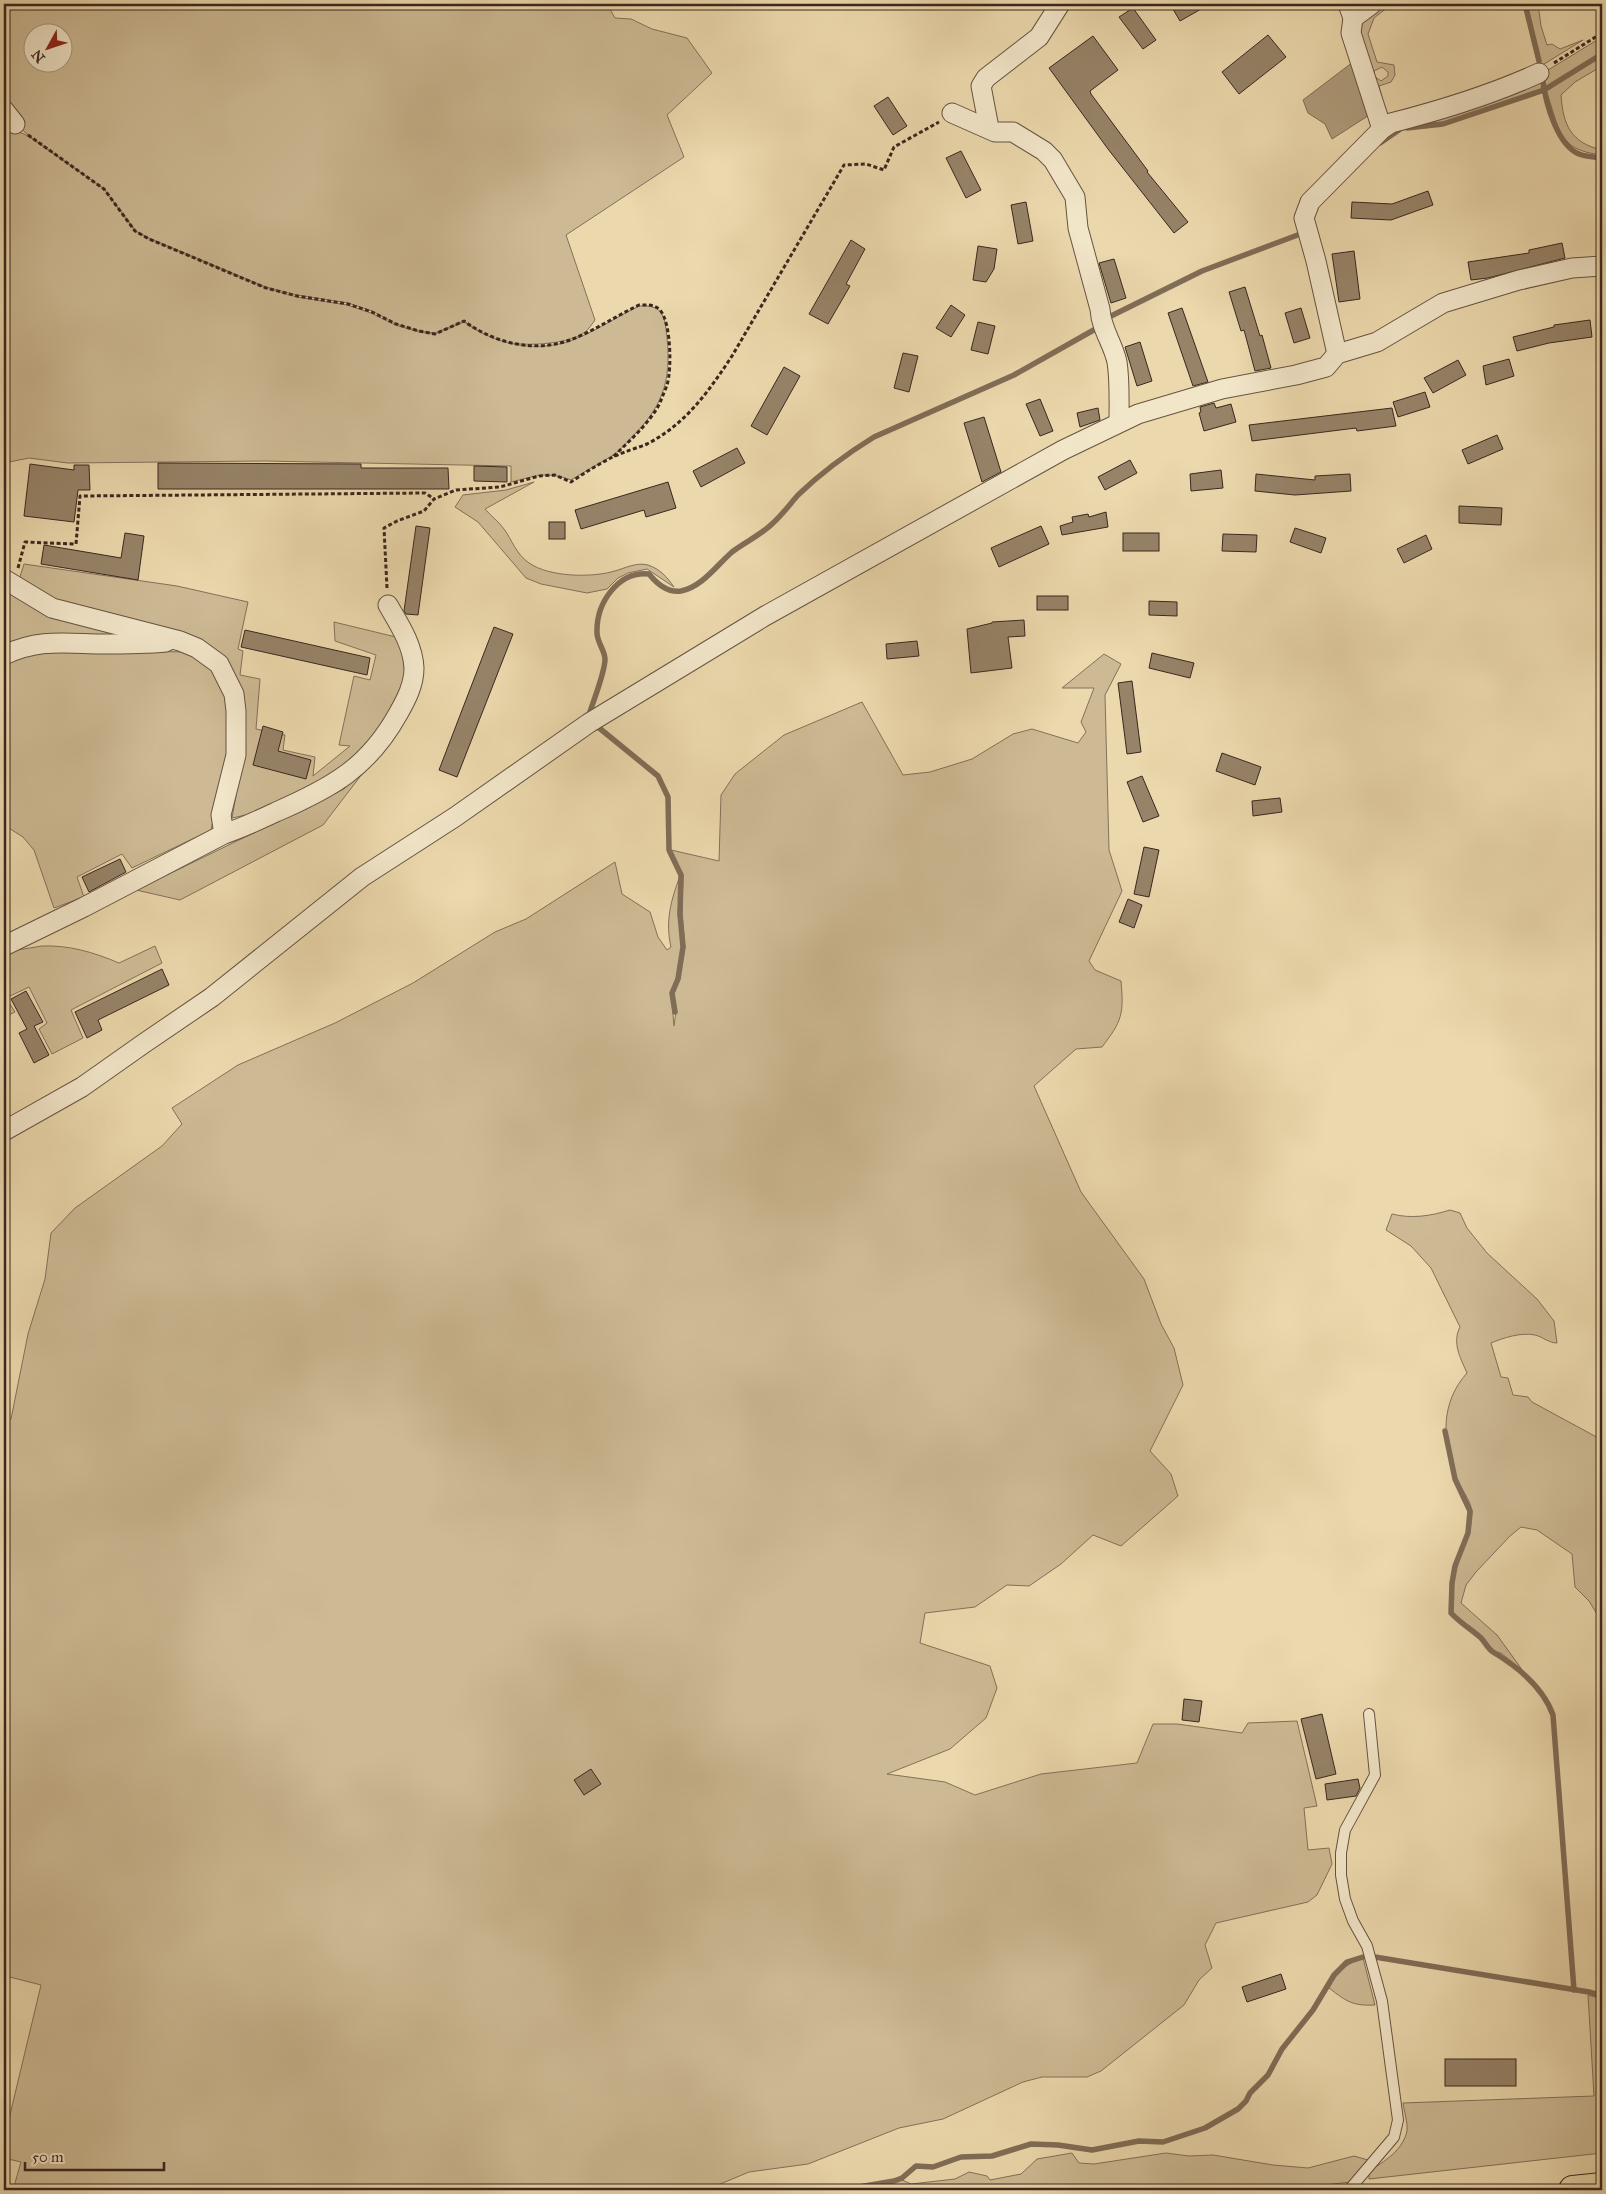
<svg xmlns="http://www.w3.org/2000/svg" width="1606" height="2194" font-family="'IM FELL Great Primer',serif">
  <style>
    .green { fill: #cdba94; stroke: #84705a; fill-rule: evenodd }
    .water { fill: #af9c7c; stroke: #806d57 }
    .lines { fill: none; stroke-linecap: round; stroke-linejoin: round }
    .stream { stroke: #806d57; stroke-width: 5.5 }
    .building { fill: #968368; stroke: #3a271f }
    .service-casing { stroke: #665342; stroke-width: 12 }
    .minor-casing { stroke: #665342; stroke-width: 21 }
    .trunk-casing { stroke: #3a271f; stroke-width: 30 }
    .path { stroke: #3a271f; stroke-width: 3; stroke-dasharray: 4 2.5; stroke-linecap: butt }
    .service { stroke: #f2e6c9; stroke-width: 10 }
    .minor { stroke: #f2e6c9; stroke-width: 19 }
    .trunk { stroke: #ebd8ac; stroke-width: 28 }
  </style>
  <rect width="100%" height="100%" fill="#ebd8ac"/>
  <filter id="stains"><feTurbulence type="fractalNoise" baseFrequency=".004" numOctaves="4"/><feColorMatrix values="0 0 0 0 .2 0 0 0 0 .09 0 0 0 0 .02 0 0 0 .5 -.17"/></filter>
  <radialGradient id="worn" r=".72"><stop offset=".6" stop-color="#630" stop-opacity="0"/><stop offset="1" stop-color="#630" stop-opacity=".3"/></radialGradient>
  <g class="green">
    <path d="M4,4H607L615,18L631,19L652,29L687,38L712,73L667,115L684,157L566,235L595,320C592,324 589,329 585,332C572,344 527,346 509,343C492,340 478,331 464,321L435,333L419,331L396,324L372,311L348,303L297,295L266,287L149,238L136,231L104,189L28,135L16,124L4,108ZM32,32H62V62H32Z"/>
    <path d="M1377,4H1392L1374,18L1368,34L1377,62L1394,65L1395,75L1391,82L1379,86L1386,114L1384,122L1373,91L1358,20ZM1382,67L1388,72V76L1381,81L1374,76V71Z"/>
    <path d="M1527,4H1538L1541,26L1547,45L1552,44L1560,49L1583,40L1541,66Z"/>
    <path d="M1602,37V52L1545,87L1544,82L1542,83L1541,89L1442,123L1411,125L1384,131L1540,75Z"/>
    <path d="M1602,56V66L1575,82L1561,95C1563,125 1571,143 1602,150V155C1556,150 1560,128 1546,91Z"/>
    <path d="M4,129H13L28,136L104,189L135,231L149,239L266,288L297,297L347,305L371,313L395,325L419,332L435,334L464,322C494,344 534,353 570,341C595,332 616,317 639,306C657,305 664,310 666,329C672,375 666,403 633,436C626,443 619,452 610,457C597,465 584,472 571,480C546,471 536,476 511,482V466L265,461L68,463L29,458L4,463Z"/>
    <path d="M534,482L485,509C491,516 499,522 504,529C512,540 516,554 529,563C549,577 591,578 615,571C625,568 637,562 648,565C660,569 667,577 674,587L647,569L628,573L618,578L607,589L587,593L541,584L526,578L478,522L455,507L463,495L506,490Z"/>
    <path d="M24,564L177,586L248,602L238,649L243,651L240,675L260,679L256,729L285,735L283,750L315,757L313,776L350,746L339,745L354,676L370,680L376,655L335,641L334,622L400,638L406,678L400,700L383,724L342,773L255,813L232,818L238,784L220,660L53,603L19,580Z"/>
    <path d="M20,590L137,632L4,651V594Z"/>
    <path d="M40,650L187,652L213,670L221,685L228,705V751L211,830L132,868L122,854L77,877L84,897L54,908L34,850L23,837L4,825V661Z"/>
    <path d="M1104,654L1121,664L1105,695L1109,850L1122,891L1089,961L1095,970L1121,981C1124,1014 1122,1021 1102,1047L1076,1049L1034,1086L1081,1192L1144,1279L1161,1324L1174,1348L1183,1385L1150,1451L1171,1474L1178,1496L1121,1546L1093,1535L1061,1564L1029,1586L1007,1585L975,1607L925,1613L920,1643L990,1666L997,1688L986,1718L950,1749L887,1774L945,1782L975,1795L1041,1774L1137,1763L1153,1724H1177L1242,1733L1248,1723L1297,1721L1317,1806L1304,1808L1308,1850L1329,1848L1332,1864L1317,1895L1308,1902L1216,1923L1205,1945L1212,1968L1199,1980L1184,2005L1101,2071L1087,2077H1042L1023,2082L943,2119L899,2128L808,2164L749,2172L706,2190H13L21,2162L4,2158V2140L41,1985L6,1976L9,1961L4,1959V1419H11L28,1334L45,1279L51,1233L75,1208L162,1146L182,1124L172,1108L238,1065L335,1023L413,983L495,932L526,919L615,862L622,894L650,912L658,937L667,950L671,947C665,921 671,900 680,876L678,914L682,947L676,979L671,993L674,1026L676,1011L674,994L679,980L685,947L682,914L683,875L671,850L719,861L721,795L735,774L784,735L862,702L903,775L930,772L972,759L1013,734L1032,729L1078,743L1086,732L1081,722L1094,688H1062Z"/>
    <path d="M369,765L323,825L180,900L136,890L344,789Z"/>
    <path d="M42,946C69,945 93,952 119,963L155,946L162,963L71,1010L83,1038L52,1054L39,1029L47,1023L29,987L6,998L15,1012L4,1017V954L11,951Z"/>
    <path d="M1450,1210L1460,1213L1467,1228L1487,1253L1537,1299L1554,1321L1557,1343C1549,1343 1543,1337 1535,1335C1521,1332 1503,1338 1491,1343L1501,1377L1508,1378L1513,1395L1528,1397L1532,1402L1602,1440V1622L1589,1601L1575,1587L1572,1554L1537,1530L1521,1527L1510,1536L1476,1572L1466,1585L1461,1603L1497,1635L1523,1671L1501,1653L1493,1651L1483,1637L1453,1613C1452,1596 1453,1579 1458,1563C1464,1546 1472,1531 1472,1512C1471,1500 1460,1488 1456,1477C1442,1441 1440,1403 1467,1373C1460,1357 1452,1343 1460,1327L1431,1268L1411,1246L1386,1230L1392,1214C1411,1219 1431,1216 1450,1210Z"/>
    <path d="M1363,1958L1375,2005C1353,2006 1347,2002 1329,1988C1337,1971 1346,1964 1363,1958Z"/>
    <path d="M1588,1995L1602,1999V2153L1369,2179V2171C1384,2162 1403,2150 1407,2131C1408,2123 1404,2111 1403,2103L1594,2096Z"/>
    <path d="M1072,2153L1079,2163L1094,2164L1166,2153L1189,2156L1213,2155L1273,2165L1308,2168L1354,2156L1368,2160L1350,2182L1283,2190H855L902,2180L911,2184L955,2179L969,2172L987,2176L990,2180L1021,2174L1037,2159Z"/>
  </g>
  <path class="water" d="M1353,62L1374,112L1332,139L1325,124L1308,113L1303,100Z"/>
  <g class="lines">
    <g class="stream">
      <path d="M1525,4L1539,61"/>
      <path d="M1543,82C1546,103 1557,145 1579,154C1586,157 1595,157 1602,158"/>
      <path d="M1407,128L1443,124L1544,90L1602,54"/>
      <path d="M1380,143L1399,130"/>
      <path d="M1105,319L1202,271L1303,233"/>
      <path d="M590,712C594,699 605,672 605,659C605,651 597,642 597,633C596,603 618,571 649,574C657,584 668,593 681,591C702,587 717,565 732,552C745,542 761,535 773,523C782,515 790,504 798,495C821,473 848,453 874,437L1014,375L1099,327"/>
      <path d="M598,727L658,776L668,797L669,850L681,875L680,914L683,947L678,979L672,993L675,1012"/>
      <path d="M1445,1431L1455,1479L1470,1511L1468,1533L1455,1566L1452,1583L1451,1613C1460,1623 1471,1629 1481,1638C1485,1642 1488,1649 1493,1652C1518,1667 1543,1687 1553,1715L1574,1990"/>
      <path d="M1375,1957L1589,1992L1602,1996"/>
      <path d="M788,2190H793"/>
      <path d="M841,2190L894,2181L902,2178L916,2166L933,2167L961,2157L992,2156L1031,2144L1058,2145L1092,2150L1139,2141L1163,2142L1205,2128L1238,2109L1246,2101L1250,2093L1268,2075L1282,2049L1313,2010L1334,1975L1347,1962L1363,1957"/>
    </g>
  </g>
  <g class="building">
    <path d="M1170,4H1210L1180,21Z"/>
    <path d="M1133,8L1156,40L1143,49L1119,17Z"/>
    <path d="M1268,35L1286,57L1239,94L1222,72Z"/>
    <path d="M1093,36L1118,70L1090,91L1091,94L1148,171L1147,172L1188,222L1174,233L1108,149L1049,68Z"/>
    <path d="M888,97L907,126L893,135L874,106Z"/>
    <path d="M961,151L981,190L966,198L946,158Z"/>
    <path d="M1428,191L1433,205L1391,220L1351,218L1352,202L1392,204Z"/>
    <path d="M1026,202L1033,241L1018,244L1011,205Z"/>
    <path d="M851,240L865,249L846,284L850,286L828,324L809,314Z"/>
    <path d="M1562,243L1565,258L1488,278L1471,280L1468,262L1529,253V250Z"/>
    <path d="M978,246L997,249L994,269L986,282L973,280Z"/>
    <path d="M1354,251L1360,299L1339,302L1332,254Z"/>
    <path d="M1114,259L1126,298L1111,303L1099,263Z"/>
    <path d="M1245,287L1260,336L1262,335L1271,368L1255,371L1244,330L1241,331L1229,292Z"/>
    <path d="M951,305L965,315L951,337L936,328Z"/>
    <path d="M1182,308L1208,382L1193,386L1168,313Z"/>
    <path d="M1301,308L1310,338L1294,343L1285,313Z"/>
    <path d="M1590,320L1592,337L1549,343L1517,351L1513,337L1554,327V325Z"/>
    <path d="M978,322L995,326L988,354L971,350Z"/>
    <path d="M1140,342L1152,381L1137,386L1125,347Z"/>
    <path d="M903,353L918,356L909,392L894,388Z"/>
    <path d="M1509,359L1514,376L1486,385L1483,366Z"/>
    <path d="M1458,360L1466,375L1433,393L1424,378Z"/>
    <path d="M784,367L800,376L767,435L751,426Z"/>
    <path d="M1425,392L1430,407L1398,417L1393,402Z"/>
    <path d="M1040,399L1053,431L1040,436L1026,404Z"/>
    <path d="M1214,403L1216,408L1231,404L1236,422L1204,431L1199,413L1201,412L1200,407Z"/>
    <path d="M1098,408L1100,420L1080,427L1077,413Z"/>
    <path d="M1392,408L1396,426L1357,431L1356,428L1252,441L1249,425Z"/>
    <path d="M984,417L1001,472L982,482L964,423Z"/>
    <path d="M1497,435L1503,449L1468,464L1462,450Z"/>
    <path d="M737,448L745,463L701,487L693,471Z"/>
    <path d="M1130,460L1137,473L1105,490L1098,477Z"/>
    <path d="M158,463L361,464V468H448L449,489H158Z"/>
    <path d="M30,464L74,470V465H89L90,490H78L74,522L24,516Z"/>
    <path d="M474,466L507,467V482L474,481Z"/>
    <path d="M1221,470L1223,488L1191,491L1190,474Z"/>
    <path d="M1256,474L1315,480V476L1350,474L1351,491L1295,495L1255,491Z"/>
    <path d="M668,482L676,508L646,517L644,510L581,529L575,510Z"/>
    <path d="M1459,506L1502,508L1501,525L1459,523Z"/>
    <path d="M1106,512L1108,527L1062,535L1060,526L1073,522L1072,517L1088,514L1089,517Z"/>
    <rect x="549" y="522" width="16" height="17"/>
    <path d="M416,526L430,528L418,615L406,614L404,611Z"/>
    <path d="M1041,526L1049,544L999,567L991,548Z"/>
    <path d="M1295,528L1326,538L1321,553L1290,542Z"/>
    <path d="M125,533L144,536L138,580L41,564L44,545L121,558Z"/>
    <rect x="1123" y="533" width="36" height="18"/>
    <path d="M1223,534L1257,535L1256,552L1222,551Z"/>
    <path d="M1426,535L1432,549L1404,563L1397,549Z"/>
    <rect x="1037" y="596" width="31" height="14"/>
    <path d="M1149,601L1177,602V616L1149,615Z"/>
    <path d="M1024,620L1025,636L1008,637L1012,668L971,673L967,629L992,623V622Z"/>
    <path d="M494,627L513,634L457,777L439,770Z"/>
    <path d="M245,630L370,658L367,675L241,647Z"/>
    <path d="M917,641L919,656L887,659L886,644Z"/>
    <path d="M1152,653L1194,663L1190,678L1149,668Z"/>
    <path d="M1132,681L1141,752L1127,754L1118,683Z"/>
    <path d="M263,726L283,732L278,751L311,760L306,779L253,765Z"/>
    <path d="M1222,753L1261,767L1255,785L1216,771Z"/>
    <path d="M1142,776L1159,816L1143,822L1127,782Z"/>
    <path d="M1280,798L1282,812L1253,816L1252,801Z"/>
    <path d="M1144,847L1159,850L1149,897L1134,894Z"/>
    <path d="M120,859L126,872L89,892L82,877Z"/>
    <path d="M1128,899L1142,905L1134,928L1119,922Z"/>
    <path d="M162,969L169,985L98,1020L102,1030L87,1038L75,1012Z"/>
    <path d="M26,991L43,1022L34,1026L49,1055L34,1063L19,1033L27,1029L11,999Z"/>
    <path d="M1184,1699L1202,1701L1199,1722L1182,1720Z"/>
    <path d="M1322,1714L1336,1774L1316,1779L1301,1719Z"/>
    <path d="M591,1769L601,1784L584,1795L574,1780Z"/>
    <path d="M1358,1779L1360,1788L1356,1796L1327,1800L1325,1784Z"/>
    <path d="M1281,1974L1286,1989L1247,2002L1242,1987Z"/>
    <rect x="1445" y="2059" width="71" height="27"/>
  </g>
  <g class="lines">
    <g class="service-casing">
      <path id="service" d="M1349,2190L1394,2137L1398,2120L1382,2001L1367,1946L1353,1921L1345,1899L1341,1875V1853L1345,1830L1375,1775L1369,1714"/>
    </g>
    <g class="minor-casing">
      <g id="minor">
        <path d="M1348,4L1353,18L1351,33L1382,129"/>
        <path d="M1353,18L1372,4"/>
        <path d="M4,110L15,124"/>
        <path d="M952,113L995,132H1013L1044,151L1053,160L1075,197L1078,228L1100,309C1101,329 1113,343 1117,362C1120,381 1119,402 1119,422"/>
        <path d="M989,128L981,86L986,78L1039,37L1060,4"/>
        <path d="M1337,354L1316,261L1304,218L1310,202L1382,129L1391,123C1442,110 1491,95 1539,73"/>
        <path d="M4,579L52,608L180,641L197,648L219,664L234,694L236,711V755L221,815L224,834"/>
        <path d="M4,655C39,639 62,643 100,644C122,644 144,644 166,642"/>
        <path d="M4,946L84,907L224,834C242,828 259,820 276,812C331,788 368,768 398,714C406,700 414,685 414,668C413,645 399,624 388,605"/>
        <path d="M4,1131L82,1087L143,1044L212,997L362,877L455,817L589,723L765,616L1063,450L1138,414L1222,389L1296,375L1326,367L1337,354L1377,342L1443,303L1519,280L1572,268L1602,266"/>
      </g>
    </g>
    <g class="trunk-casing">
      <path id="trunk" d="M1573,2190L1602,2187"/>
    </g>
    <g class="path">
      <path d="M1554,63L1602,33"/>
      <path d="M28,135L104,189L135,231L149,239L266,288L297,296L348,304L372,312L396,324L419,331L435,334L464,321C494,343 534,353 570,340C594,331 616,316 639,305C647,305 654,304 660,310C671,322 672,369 667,385C665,391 662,397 660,403C649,424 629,441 612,458"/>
      <path d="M18,568L25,542L76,544L80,496L425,493L434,499"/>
      <path d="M387,588L384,528L397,521L424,511L434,499L456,490L500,487L539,476L555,475L571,482C589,470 606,459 625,452C632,449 640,447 647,444C686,424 709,391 732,356L844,165L866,164L884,170L894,147L939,122"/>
    </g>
    <use href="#service" class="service"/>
    <use href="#minor" class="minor"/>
    <use href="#trunk" class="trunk"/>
  </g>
  <rect width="1606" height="2194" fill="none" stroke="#ebd8ac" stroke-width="20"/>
  <rect x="5" y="5" width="1596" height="2184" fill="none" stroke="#3a271f" stroke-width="2.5"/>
  <rect x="10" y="10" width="1586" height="2174" fill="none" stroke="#3a271f"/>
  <g transform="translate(48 48) rotate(230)"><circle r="24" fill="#f2e6c9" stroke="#a89a85"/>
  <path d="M0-4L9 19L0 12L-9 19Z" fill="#8f2418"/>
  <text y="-8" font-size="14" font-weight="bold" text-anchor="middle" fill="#3a271f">N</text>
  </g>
  <path d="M25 2162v8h139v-8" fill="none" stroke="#3a271f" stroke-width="2.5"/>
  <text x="32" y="2162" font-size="15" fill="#3a271f" stroke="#f2e6c9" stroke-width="4" paint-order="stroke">50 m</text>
  <rect width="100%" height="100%" filter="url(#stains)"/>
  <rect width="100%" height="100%" fill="url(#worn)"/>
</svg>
